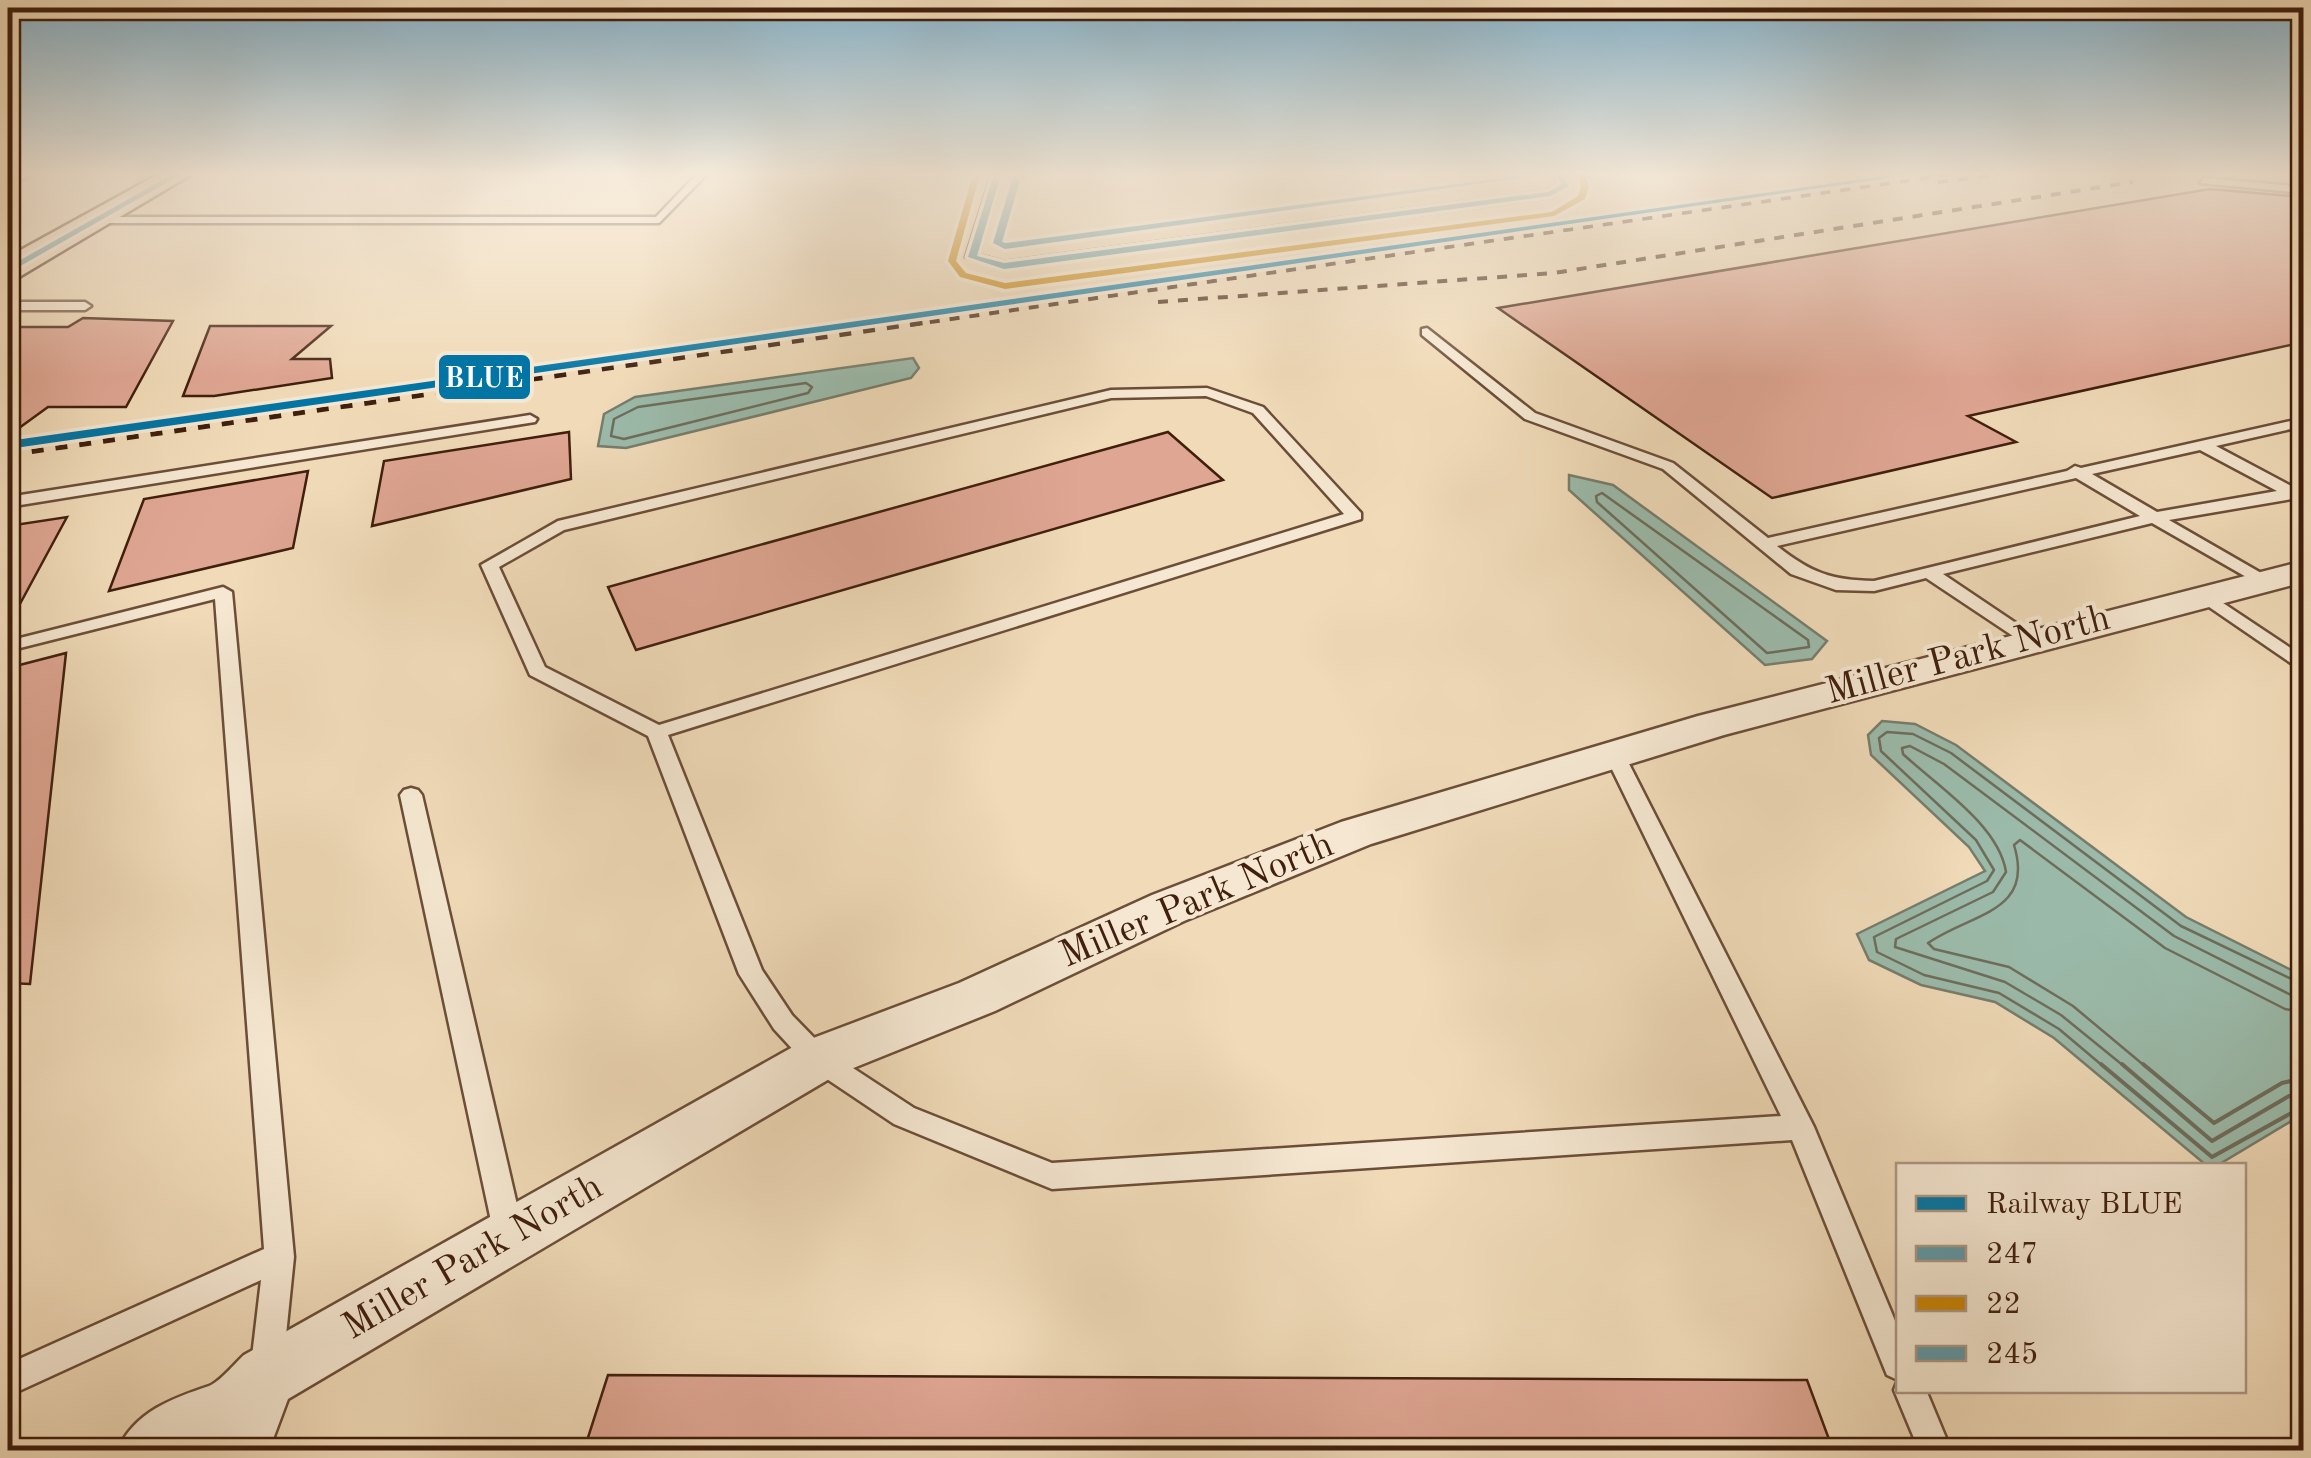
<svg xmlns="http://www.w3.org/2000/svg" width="2311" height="1458" font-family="'Old Standard TT',serif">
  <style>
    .water { fill: #9bbbab; stroke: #777d6c; stroke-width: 2.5 }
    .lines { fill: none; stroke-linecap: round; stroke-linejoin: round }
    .shore-far1 { stroke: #6e6d5c; stroke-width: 2.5 }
    .shore { stroke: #6e6d5c; stroke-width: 4 }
    .building { fill: #dfa693; stroke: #401f0d; stroke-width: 2.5 }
    .service-casing { stroke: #6c4e38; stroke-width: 5 }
    .minor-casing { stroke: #6c4e38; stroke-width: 5 }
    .primary-casing { stroke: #401f0d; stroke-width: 5 }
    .service { fill: #f5e7d1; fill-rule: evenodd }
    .minor { fill: #f5e7d1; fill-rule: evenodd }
    .primary { fill: #f0dab8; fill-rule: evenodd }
    .rail-far1 { stroke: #401f0d; stroke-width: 4; stroke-dasharray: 10 10; stroke-linecap: butt }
    .rail { stroke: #401f0d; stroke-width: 5; stroke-dasharray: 12 12; stroke-linecap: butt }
    .bus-1-casing { stroke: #f5e7d1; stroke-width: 7 }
    .bus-2-casing { stroke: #f5e7d1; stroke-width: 7 }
    .bus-3-casing { stroke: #f5e7d1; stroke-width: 7 }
    .bus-1 { fill: #5e98a6; fill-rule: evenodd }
    .bus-2 { fill: #c98403; fill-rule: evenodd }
    .bus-3 { fill: #5e98a6; fill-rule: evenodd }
    .rail-1-casing { stroke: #f5e7d1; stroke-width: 7 }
    .rail-1 { fill: #0275a4; fill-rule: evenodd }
    .labels { text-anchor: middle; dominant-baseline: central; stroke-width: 8; stroke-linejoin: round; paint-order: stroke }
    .street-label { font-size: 38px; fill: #401f0d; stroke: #f5e7d1 }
    .line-badge { stroke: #f5e7d1; stroke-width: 4 }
    .badge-label { font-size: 28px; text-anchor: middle; font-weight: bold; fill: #fff }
  </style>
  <rect width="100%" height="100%" fill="#f0dab8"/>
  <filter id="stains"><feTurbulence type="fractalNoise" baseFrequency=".002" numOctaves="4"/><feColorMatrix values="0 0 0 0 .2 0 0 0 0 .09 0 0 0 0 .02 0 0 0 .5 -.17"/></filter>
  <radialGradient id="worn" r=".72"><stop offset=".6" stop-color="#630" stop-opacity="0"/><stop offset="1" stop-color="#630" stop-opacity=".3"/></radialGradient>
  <g class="water">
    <path d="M913,358L919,368L911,378L626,448L598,446L604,414L635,397Z"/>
    <path d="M1569,475L1613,485L1827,641L1812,659L1765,665L1569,490Z"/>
    <path d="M1882,721L1915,724L1956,745L2186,917L2303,976V1114L2218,1165H2206L2054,1038L1995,1002L1921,985L1869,960L1857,934L1985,871L1969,847L1871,755L1868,735Z"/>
  </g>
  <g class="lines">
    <g class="shore-far1">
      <path d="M806,383L812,387L808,393L624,439L611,436L614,419L638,407Z"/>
      <path d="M1602,493L1808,640L1809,647L1767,653L1597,502L1596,496Z"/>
      <path d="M2104,1067L2059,1029L1999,993L1924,975L1877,952L1874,937L1987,881L1994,870L1976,840L1881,751L1879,738L1887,732L1913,734L1951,753L2181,926L2304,985"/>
      <path d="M2125,1067L2061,1015L2005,982L1895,947L1896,939L1993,892L2006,872C1999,825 1936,785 1903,754L1902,748L1910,746L1944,764L2174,936L2291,995L2304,997"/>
      <path d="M2146,1067L2073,1006L2009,967L1934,949L1928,943C1971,913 2035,913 2014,845L2020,840L2165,948L2285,1009L2304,1012"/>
    </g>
    <g class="shore">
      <path d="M2101,1064L2212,1157L2304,1106"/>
      <path d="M2122,1064L2212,1141L2289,1096L2304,1093"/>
      <path d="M2143,1064L2214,1123L2282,1083L2304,1078"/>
    </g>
  </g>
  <g class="building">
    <path d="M2210,189L2304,197V342L1968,416L2016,442L1772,498L1498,308Z"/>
    <path d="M83,318L173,321L126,407H48L8,436V327H68Z"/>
    <path d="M210,326H331L292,359H330L332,378L214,396H183Z"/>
    <path d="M569,432L571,479L372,526L384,461Z"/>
    <path d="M1168,432L1223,480L636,650L608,587Z"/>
    <path d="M308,471L293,548L109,591L144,499Z"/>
    <path d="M67,517L8,626V526Z"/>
    <path d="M66,653L30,984L8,983V668Z"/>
    <path d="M608,1375L1807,1380L1833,1450H584Z"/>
  </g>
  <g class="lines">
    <g class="service-casing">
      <g id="service">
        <path d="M20,174H32L8,187V180Z"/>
        <path d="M697,174H707L659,223H96L91,220L96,217H656Z"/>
        <path d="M992,174H1002L978,255L1004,262L1547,191L1559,185L1554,174H1564L1570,186L1550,197L1004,269L966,257Z"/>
        <path d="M2204,178L2304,187V193L2200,183Z"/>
        <path d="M8,302H85L91,306L85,310H8Z"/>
        <path d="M1427,328L1535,413L1673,463L1768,538L2067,471L2075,466L2081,468L2304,418V426L2216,446L2295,488L2304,486V497L2169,520L2268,577L2271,581L2262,586L2152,523L1943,574L2035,636L2037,640L2035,644L2028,646L1926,578L1874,591L1836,590L1791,574L1663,469L1525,419L1422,335V329ZM2200,450L2277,491L2157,512L2092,474ZM2076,478L2140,516L1874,581C1831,580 1811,573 1777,546Z"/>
        <path d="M1207,388L1263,407L1361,513V519L668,735L762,970L792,1015L827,1051L914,1108L1052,1163L1781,1116L1605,755L1615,748L1622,750L1814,1127L1898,1328V1390H1926L1951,1450H1919L1894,1390L1898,1380L1887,1375L1792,1140L1052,1189L894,1124L809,1067L774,1029L739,974L648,736L530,675L481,565L558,521L1111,390ZM1206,396L1253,413L1344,514L659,725L545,667L499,567L564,530L1111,398Z"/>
        <path d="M530,415L537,419L535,422L8,507V497Z"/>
        <path d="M223,587L232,592L294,1257L283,1365L278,1376L267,1381L256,1376L251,1365L261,1280L8,1396V1364L264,1249L215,599L8,651V641Z"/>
        <path d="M2202,589L2304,657V672L2196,598L2193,594L2196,590Z"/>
        <path d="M411,788L418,790L422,795L524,1235L519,1245L509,1249L499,1245L494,1235L400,795L404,790Z"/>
      </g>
    </g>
    <g class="minor-casing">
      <path id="minor" d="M2304,561V582L1724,735L1371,844L1184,921L995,1011L836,1075L288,1399L269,1450H118C134,1412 173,1398 209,1386C220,1382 235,1363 244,1355L800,1043L959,983L1152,895L1341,822L1698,716Z"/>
    </g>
    <g class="primary-casing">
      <path id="primary" d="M159,174H192L19,277L8,280V257Z"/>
    </g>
    <use href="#service" class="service"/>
    <use href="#minor" class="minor"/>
    <use href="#primary" class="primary"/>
    <g class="rail-far1">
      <path d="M1938,182L2002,174"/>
      <path d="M1158,302L1554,273L2133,182"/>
      <path d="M910,325L1952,174"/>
    </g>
    <path class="rail" d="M8,455L927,322"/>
    <g class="bus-1-casing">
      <g id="bus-1">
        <path d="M173,174H182L8,273V267Z"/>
        <path d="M994,174H1001L977,256L1004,263L1548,192L1561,185L1556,174H1562L1569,186L1550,196L1004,269L968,257Z"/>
      </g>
    </g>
    <g class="bus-2-casing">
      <path id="bus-2" d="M973,174H980L956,261L966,273L1005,283L1552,212L1578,196L1581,186L1578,174H1584L1589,186L1585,199L1554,216L1005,289L960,277L948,261Z"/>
    </g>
    <g class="bus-3-casing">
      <path id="bus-3" d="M1533,174L1543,175L1005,249L993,243L1012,180L1016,178L1020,180L1002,242L1006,243Z"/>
    </g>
    <use href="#bus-1" class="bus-1"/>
    <use href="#bus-2" class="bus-2"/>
    <use href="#bus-3" class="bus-3"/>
    <g class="rail-1-casing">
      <path id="rail-1" d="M1898,174H1917L8,449V441Z"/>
    </g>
    <use href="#rail-1" class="rail-1"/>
  </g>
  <linearGradient id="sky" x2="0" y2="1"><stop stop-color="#89b7d0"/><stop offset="0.46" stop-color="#f8eedf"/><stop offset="1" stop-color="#f8eedf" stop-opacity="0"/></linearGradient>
  <rect width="2311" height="378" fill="url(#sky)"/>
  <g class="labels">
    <g class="street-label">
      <text transform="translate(1968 656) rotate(-15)">Miller Park North</text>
      <text transform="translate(1197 901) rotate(-23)">Miller Park North</text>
      <text transform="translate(473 1258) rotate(-30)">Miller Park North</text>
    </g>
  </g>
  <rect class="line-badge" x="437" y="353" width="95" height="48" rx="10" fill="#0275a4"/>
  <g class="badge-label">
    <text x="484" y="387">BLUE</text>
  </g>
  <rect width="2311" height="1458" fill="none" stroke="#f0dab8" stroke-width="40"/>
  <rect x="10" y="10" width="2291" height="1438" fill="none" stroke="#401f0d" stroke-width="5"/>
  <rect x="20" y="20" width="2271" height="1418" fill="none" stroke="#401f0d" stroke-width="2.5"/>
  <rect x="1896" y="1163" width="350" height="230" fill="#f5e7d1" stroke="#ad9783" stroke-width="2.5"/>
  <rect x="1916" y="1196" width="50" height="15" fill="#0275a4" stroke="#ad9783" stroke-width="2.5"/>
  <text x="1986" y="1213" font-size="30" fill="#401f0d">Railway BLUE</text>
  <rect x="1916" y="1246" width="50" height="15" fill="#5e98a6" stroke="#ad9783" stroke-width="2.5"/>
  <text x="1986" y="1263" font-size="30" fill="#401f0d">247</text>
  <rect x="1916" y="1296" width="50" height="15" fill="#c98403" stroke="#ad9783" stroke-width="2.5"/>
  <text x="1986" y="1313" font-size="30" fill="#401f0d">22</text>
  <rect x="1916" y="1346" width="50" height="15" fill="#5e98a6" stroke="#ad9783" stroke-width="2.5"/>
  <text x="1986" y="1363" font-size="30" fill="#401f0d">245</text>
  <rect width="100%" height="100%" filter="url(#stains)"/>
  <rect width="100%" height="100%" fill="url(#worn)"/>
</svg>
